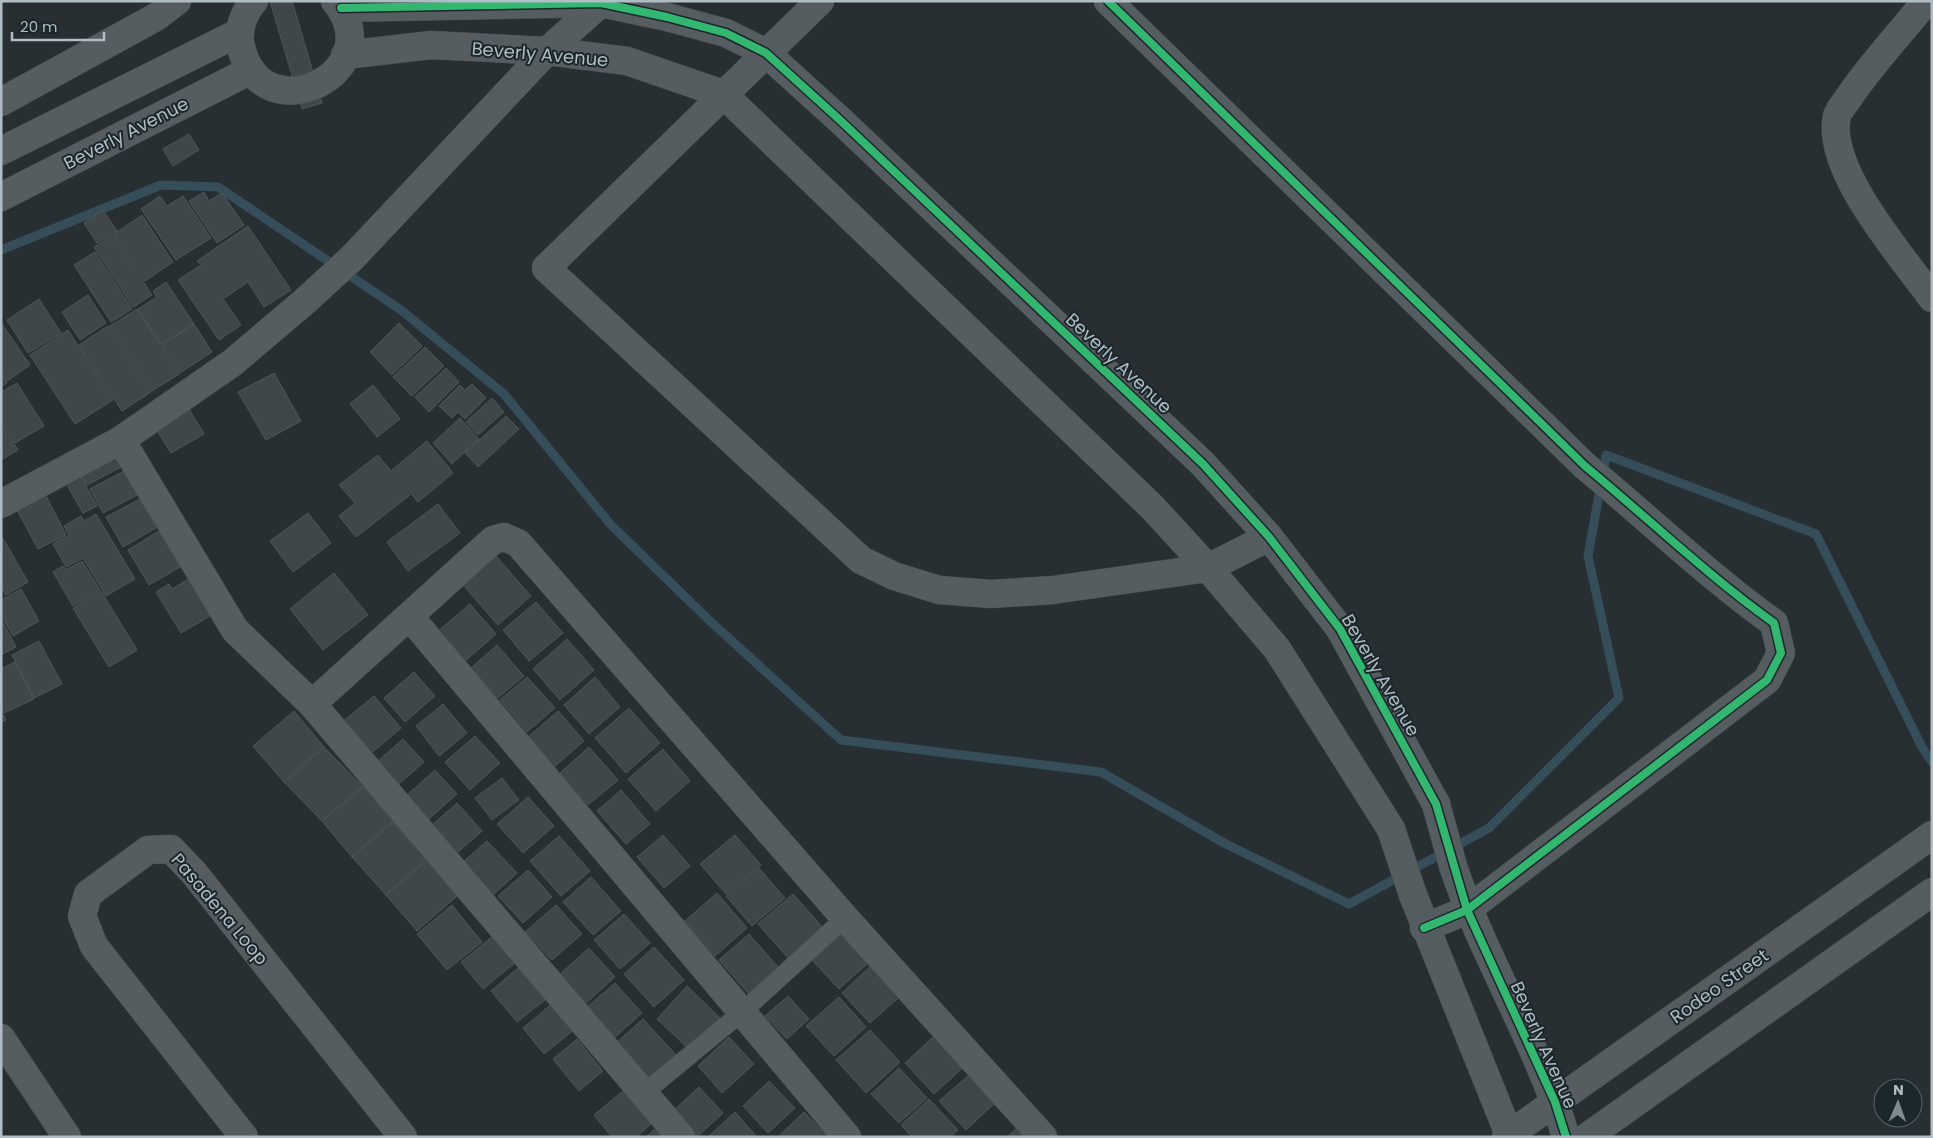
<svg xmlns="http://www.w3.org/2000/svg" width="1933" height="1138" font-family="Poppins,sans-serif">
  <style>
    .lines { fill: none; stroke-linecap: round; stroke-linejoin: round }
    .stream { stroke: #354e59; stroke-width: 9 }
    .building { fill: #40474a; stroke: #4e565a }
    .service-casing { stroke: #444a4d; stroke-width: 19 }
    .minor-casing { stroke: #444a4d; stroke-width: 29 }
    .tertiary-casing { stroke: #444a4d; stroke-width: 29 }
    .service { stroke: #565d60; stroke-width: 18 }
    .minor { stroke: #565d60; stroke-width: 28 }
    .tertiary { stroke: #565d60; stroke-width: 28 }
    .cycleway-casing { stroke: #1b272c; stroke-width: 11 }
    .cycleway { stroke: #33b770; stroke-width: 8 }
    .labels { text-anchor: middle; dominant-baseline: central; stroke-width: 4; stroke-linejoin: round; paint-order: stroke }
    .street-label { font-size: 18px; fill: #b0bdc4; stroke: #1b272c }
  </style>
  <rect width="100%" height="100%" fill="#272f32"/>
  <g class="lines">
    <path class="stream" d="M1,250L161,185L218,187L401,310L504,394L611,525L711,622L841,740L1101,772L1224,843L1349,904L1489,828L1619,698L1588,556L1606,455L1816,534L1922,747L1932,762"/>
  </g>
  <g class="building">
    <path d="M270,1H292L322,103L302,109Z"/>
    <path d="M189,134L199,150L173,166L163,149Z"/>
    <path d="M204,192L209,201L222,193L244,225L217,243L189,201Z"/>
    <path d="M160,196L167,206L183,196L211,238L176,260L141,209Z"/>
    <path d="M103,210L117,231L97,243L84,223Z"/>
    <path d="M142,215L173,262L145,281L114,234Z"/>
    <path d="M248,226L291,290L264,307L248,282L223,299L241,325L219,340L178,280L201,265L197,261Z"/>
    <path d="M113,235L152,295L133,307L94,247Z"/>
    <path d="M95,252L132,309L111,322L74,265Z"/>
    <path d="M166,282L194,324L161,344L138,309L157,297L153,291Z"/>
    <path d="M88,295L106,323L80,340L62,312Z"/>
    <path d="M39,299L61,333L28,353L7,320Z"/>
    <path d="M137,309L179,374L152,391L110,326Z"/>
    <path d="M399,323L422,346L392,375L370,352Z"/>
    <path d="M2,324L30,365L7,381L1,372Z"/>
    <path d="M194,324L212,352L180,373L162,345Z"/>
    <path d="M108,326L151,392L122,411L79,345Z"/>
    <path d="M68,330L113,400L75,424L30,355Z"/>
    <path d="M425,347L444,366L412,396L393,377Z"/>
    <path d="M446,368L459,382L429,412L415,397Z"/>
    <path d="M274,373L301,421L266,440L238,392Z"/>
    <path d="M1,374L7,383L1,387Z"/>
    <path d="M17,383L44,426L15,443L1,421V392Z"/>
    <path d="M472,384L486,398L465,419L458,412L452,418L439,406L460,385L465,390Z"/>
    <path d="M373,385L400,419L377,437L350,404Z"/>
    <path d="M492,398L504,412L478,435L466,422Z"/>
    <path d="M186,404L204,434L171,453L153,424Z"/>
    <path d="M506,416L519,429L478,467L465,453Z"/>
    <path d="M460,418L479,439L452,464L433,443Z"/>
    <path d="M1,424L18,450L1,460Z"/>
    <path d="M427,441L453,473L418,502L392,470Z"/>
    <path d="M113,447L123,466L87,485L76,466Z"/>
    <path d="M378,455L410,495L356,537L339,516L355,503L339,485Z"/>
    <path d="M77,470L97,506L83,513L63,478Z"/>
    <path d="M124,471L137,495L103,513L90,489Z"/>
    <path d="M41,486L66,535L38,549L12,501Z"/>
    <path d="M140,499L156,528L123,547L106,517Z"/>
    <path d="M438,504L460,533L408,571L387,542Z"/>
    <path d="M308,513L331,543L293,572L270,541Z"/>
    <path d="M96,514L135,579L106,596L83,558L66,567L53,544L69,535L64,526L81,516L84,521Z"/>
    <path d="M159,531L180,567L149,585L128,550Z"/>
    <path d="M1,535L28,582L6,595L1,586Z"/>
    <path d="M496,556L531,596L498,625L463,585Z"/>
    <path d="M82,561L100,590L73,606L53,572L63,566L66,570Z"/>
    <path d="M198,573L220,610L181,633L156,592L169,584L172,589Z"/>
    <path d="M334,573L368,615L323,650L290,609Z"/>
    <path d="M21,589L39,621L13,636L1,615V600Z"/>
    <path d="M101,591L137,650L109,667L73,608Z"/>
    <path d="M536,602L563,633L529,661L503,630Z"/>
    <path d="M470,604L496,634L464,662L437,632Z"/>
    <path d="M1,619L16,647L1,655Z"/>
    <path d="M567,639L594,670L560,700L533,669Z"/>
    <path d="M39,641L62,684L34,698L12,655Z"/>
    <path d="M497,645L524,676L498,698L471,668Z"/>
    <path d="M15,662L34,699L4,713L1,708V669Z"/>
    <path d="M414,672L435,696L405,722L384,698Z"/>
    <path d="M527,677L555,708L527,732L500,700Z"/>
    <path d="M595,677L620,707L589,734L564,705Z"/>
    <path d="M374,696L401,728L368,756L341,723Z"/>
    <path d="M443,704L467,733L439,756L416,726Z"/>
    <path d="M629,708L660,743L626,773L595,738Z"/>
    <path d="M1,710L6,720L1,722Z"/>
    <path d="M294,711L324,747L284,782L253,746Z"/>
    <path d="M558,711L584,741L554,767L528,737Z"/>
    <path d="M475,736L500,763L470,790L445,762Z"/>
    <path d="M403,739L424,762L399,784L378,761Z"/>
    <path d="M324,747L363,787L322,821L284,782Z"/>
    <path d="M589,747L618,780L588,805L560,773Z"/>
    <path d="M663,749L690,781L656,811L628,779Z"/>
    <path d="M435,770L457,794L429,819L407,795Z"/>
    <path d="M502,778L519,800L492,820L475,798Z"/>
    <path d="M363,787L393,822L352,857L322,821Z"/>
    <path d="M621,790L650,824L626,844L597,811Z"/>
    <path d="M528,797L554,826L523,853L497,824Z"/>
    <path d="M457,803L482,831L456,854L431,826Z"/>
    <path d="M393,822L427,860L386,895L352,857Z"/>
    <path d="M663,835L690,866L664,888L637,857Z"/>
    <path d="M735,835L761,865L726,894L700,864Z"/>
    <path d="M559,836L590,871L561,896L530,861Z"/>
    <path d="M487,841L517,873L493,895L463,862Z"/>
    <path d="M427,860L457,896L417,931L386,895Z"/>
    <path d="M759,868L785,898L752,926L726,896Z"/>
    <path d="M528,870L552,897L523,923L498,896Z"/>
    <path d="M591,877L621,911L593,935L563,902Z"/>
    <path d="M717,893L747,928L715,956L685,921Z"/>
    <path d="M793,894L824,929L789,959L758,924Z"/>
    <path d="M452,905L482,942L447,970L417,934Z"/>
    <path d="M556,905L582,934L552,960L525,932Z"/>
    <path d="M624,914L650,943L620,969L594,940Z"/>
    <path d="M847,927L875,957L839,989L811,959Z"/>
    <path d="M749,934L778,967L748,993L719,960Z"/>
    <path d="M493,936L515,963L483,989L461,962Z"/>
    <path d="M654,947L684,980L654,1007L624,974Z"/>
    <path d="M589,948L615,977L585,1004L559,975Z"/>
    <path d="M877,960L906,991L870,1023L842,993Z"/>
    <path d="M518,968L545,1000L517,1022L491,991Z"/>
    <path d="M615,983L642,1013L613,1039L586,1008Z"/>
    <path d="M687,986L720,1018L690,1050L657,1019Z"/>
    <path d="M788,996L809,1019L787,1039L765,1016Z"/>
    <path d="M839,997L866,1027L834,1056L806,1026Z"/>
    <path d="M554,1002L576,1028L544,1054L523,1028Z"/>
    <path d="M643,1019L677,1056L650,1080L617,1042Z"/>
    <path d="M870,1030L900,1062L866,1093L836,1060Z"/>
    <path d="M940,1031L969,1062L934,1094L905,1063Z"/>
    <path d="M729,1037L754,1064L722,1093L698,1066Z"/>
    <path d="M577,1039L603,1071L579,1091L553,1059Z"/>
    <path d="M899,1068L927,1098L899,1123L871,1094Z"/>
    <path d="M969,1075L995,1103L966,1130L939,1101Z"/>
    <path d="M769,1081L795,1108L768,1133L743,1106Z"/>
    <path d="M699,1087L723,1113L697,1137H693L671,1113Z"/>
    <path d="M623,1091L651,1124L636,1137H612L594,1115Z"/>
    <path d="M929,1099L958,1130L950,1137H912L901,1125Z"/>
    <path d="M735,1112L757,1137H708Z"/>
    <path d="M804,1112L828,1137H778Z"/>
    <path d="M661,1124L672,1137H646Z"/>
    <path d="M1018,1127L1027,1137H1007Z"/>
  </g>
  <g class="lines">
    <g class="service-casing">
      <path id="service" d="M644,1093L741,1013L845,918"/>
    </g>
    <g class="minor-casing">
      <g id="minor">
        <path d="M254,1C243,13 237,32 241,47C262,136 393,72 335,1"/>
        <path d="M820,1L546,268L861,560L894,576L939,590L991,594L1053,590L1208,568L1269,537"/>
        <path d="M1108,1L1585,466C1648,518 1707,575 1774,623L1781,653L1767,680L1467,910L1424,928"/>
        <path d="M1926,1C1900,34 1870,65 1847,100C1844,104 1839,110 1837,116C1825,169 1901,255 1932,298"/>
        <path d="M1,102L156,17L177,1"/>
        <path d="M1,197L251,70"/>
        <path d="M121,440L235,630L312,704L681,1137"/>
        <path d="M1,504L121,440L232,363L304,302L352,258L547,51L603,1"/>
        <path d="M410,617L847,1137"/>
        <path d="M312,704L493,540L504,537L518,543L845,918L1043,1137"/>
        <path d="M1436,804L1453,866"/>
        <path d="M1391,829L1413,895"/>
        <path d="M1,1038L67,1137"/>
        <path d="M244,1137L94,946L82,916L88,894L148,850L171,849L194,873L403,1137"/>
        <path d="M1506,1137L1932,835"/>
        <path d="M1587,1137L1932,892"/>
      </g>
    </g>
    <g class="tertiary-casing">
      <g id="tertiary">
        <path d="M341,8L601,3L667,17L726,33L766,53L841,121L1203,464L1269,537L1340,629L1436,804"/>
        <path d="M345,55L431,45L547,51L627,61L723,94L1152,507L1208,568L1277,649L1391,829"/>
        <path d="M1,151L240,32"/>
        <path d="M1453,866C1484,959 1538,1043 1566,1137"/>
        <path d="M1413,895L1510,1137"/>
      </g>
    </g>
    <use href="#service" class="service"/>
    <use href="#minor" class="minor"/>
    <use href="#tertiary" class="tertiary"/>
    <g class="cycleway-casing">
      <g id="cycleway">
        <path d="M1108,1L1585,466C1648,518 1707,575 1774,623L1781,653L1767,680L1467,910L1424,928"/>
        <path d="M341,8L601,3L667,17L726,33L766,53L841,121L1203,464L1269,537L1340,629L1436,804L1467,910L1555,1102L1566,1137"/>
      </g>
    </g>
    <use href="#cycleway" class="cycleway"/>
  </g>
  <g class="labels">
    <g class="street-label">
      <text transform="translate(540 54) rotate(5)">Beverly Avenue</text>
      <text transform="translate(126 133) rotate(-27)">Beverly Avenue</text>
      <text transform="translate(1119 363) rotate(43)">Beverly Avenue</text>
      <text transform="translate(1381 675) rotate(60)">Beverly Avenue</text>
      <text transform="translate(220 909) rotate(50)">Pasadena Loop</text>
      <text transform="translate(1719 986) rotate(-35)">Rodeo Street</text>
      <text transform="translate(1544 1045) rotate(66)">Beverly Avenue</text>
    </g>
  </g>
  <rect width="1933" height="1138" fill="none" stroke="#b0bdc4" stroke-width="5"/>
  <g transform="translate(1898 1103) rotate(2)"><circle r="24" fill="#1b272c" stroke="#576369"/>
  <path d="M0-4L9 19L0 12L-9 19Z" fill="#808b91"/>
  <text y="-8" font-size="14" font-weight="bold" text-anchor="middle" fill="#b0bdc4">N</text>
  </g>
  <path d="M12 32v8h92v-8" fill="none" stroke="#b0bdc4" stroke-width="2.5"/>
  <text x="20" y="32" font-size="15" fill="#b0bdc4" stroke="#1b272c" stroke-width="4" paint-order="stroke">20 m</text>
</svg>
